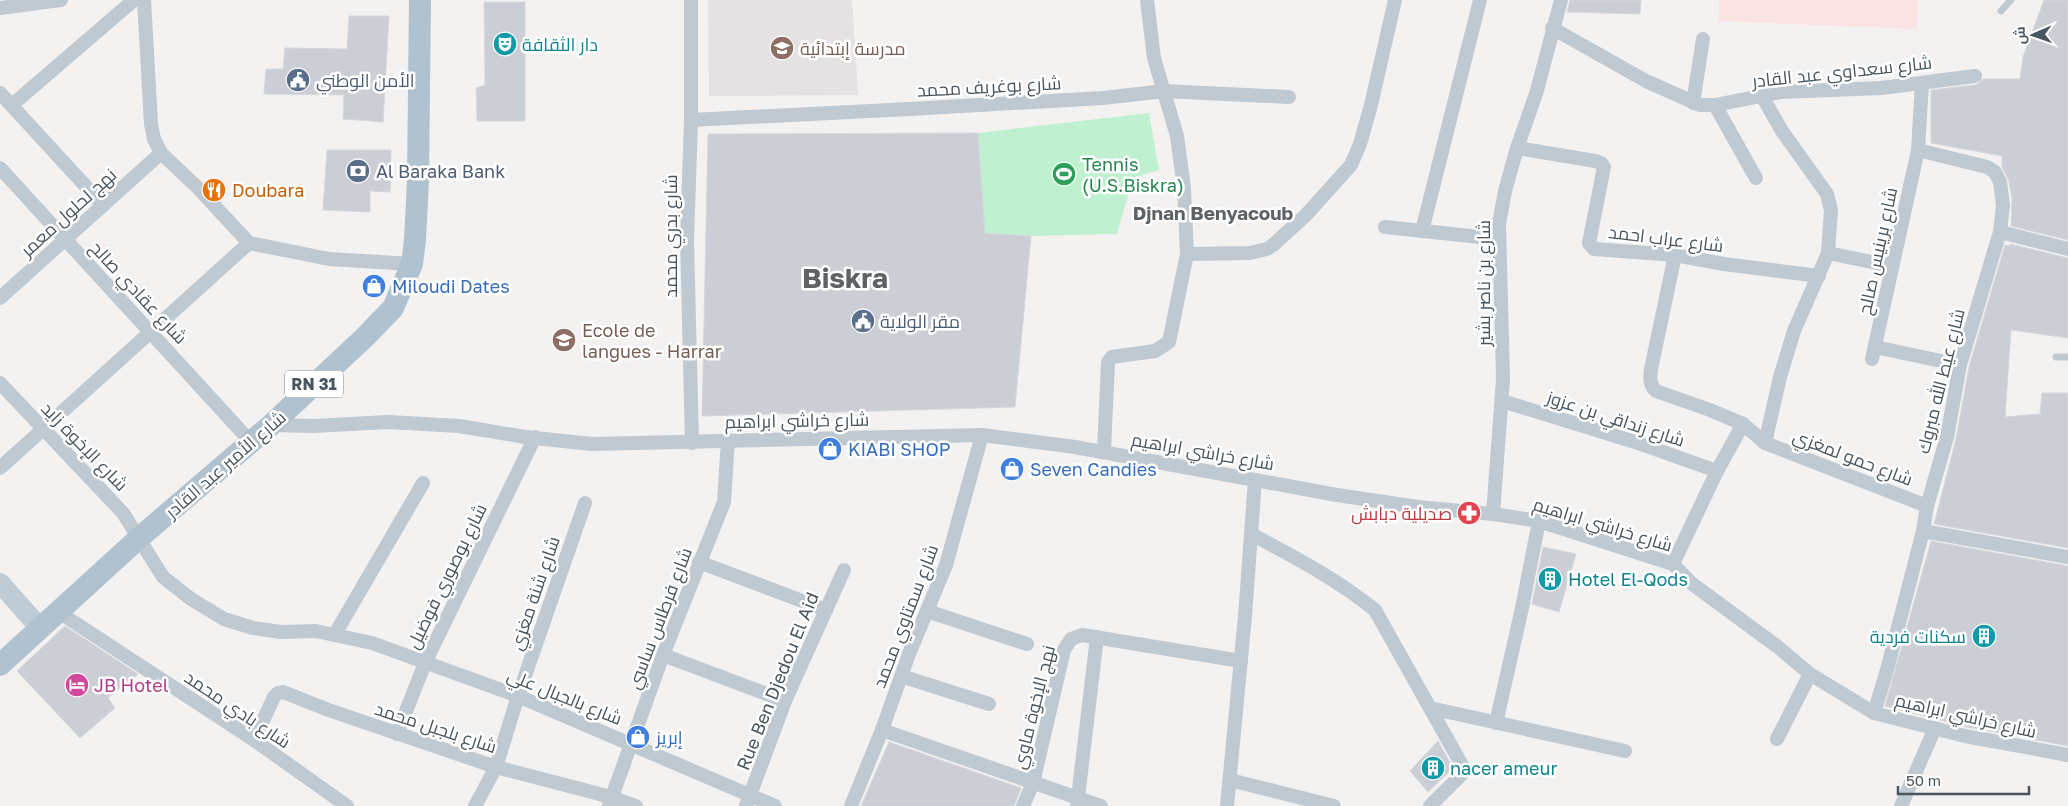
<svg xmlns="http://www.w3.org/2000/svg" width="2068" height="806" font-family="'Golos Text',Cairo,sans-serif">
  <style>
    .education { fill: #e5e2e3 }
    .medical { fill: #fce3e3 }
    .green { fill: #bff1d0 }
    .building { fill: #cbced4; stroke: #d5d8dd }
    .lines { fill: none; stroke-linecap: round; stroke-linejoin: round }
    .service { stroke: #bfc9d1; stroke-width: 7 }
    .minor { stroke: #bfc9d1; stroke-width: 14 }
    .secondary { stroke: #bfcbd5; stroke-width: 20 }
    .primary { stroke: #b0c2d0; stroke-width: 22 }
    .labels { text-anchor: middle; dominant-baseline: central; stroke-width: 5; stroke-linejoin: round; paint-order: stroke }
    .shield { fill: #fff; stroke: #7f8990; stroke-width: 1 }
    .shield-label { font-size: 16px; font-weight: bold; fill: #485660 }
    .culture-label { font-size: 18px; fill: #0d838f; stroke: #fff; text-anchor: start }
    .education-label { font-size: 18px; fill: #785e54; stroke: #fff; text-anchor: start }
    .street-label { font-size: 18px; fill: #485660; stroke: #fff }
    .service-label { font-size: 18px; fill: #4e5e75; stroke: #fff; text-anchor: start }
    .leisure-label { font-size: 18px; fill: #27864d; stroke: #fff; text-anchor: start }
    .food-label { font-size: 18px; fill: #c56008; stroke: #fff; text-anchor: start }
    .shop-label { font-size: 18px; fill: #366cbe; stroke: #fff; text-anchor: start }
    .health-label { font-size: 18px; fill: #be3a42; stroke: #fff; text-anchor: end }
    .hotel-label { font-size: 18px; fill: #b23c85; stroke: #fff; text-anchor: start }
    .neighbourhood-label { font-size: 19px; font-weight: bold; fill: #5d6266; stroke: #fff }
    .town-label { font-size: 28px; font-weight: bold; fill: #5d6266; stroke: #fff }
  </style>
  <rect width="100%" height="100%" fill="#f4f1f1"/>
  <path class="education" d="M708,0H852L858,95L709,96Z"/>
  <path class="medical" d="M1719,0H1918L1917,29L1719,21Z"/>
  <path class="green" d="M1149,113L1159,170L1133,178L1117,234L1031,236L985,233L978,133Z"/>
  <g class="building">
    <path d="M1570,0H1641L1640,14L1567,12Z"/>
    <path d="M2044,0H2068V240L2011,226L2012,199L2009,181L2002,167V156L1931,143V90L1976,85L1983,79H2020L2023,57Z"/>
    <path d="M484,2H525V121H477L476,88L485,85Z"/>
    <path d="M349,16H389L383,122L343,119L344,95L264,94L266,69H283L285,48L347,49Z"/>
    <path d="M978,133L985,233L1031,236L1015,407L702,416L708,134Z"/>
    <path d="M327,150H391L390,192L370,191V212L323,210Z"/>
    <path d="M2010,244L2068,258V338L2011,330L2005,417L2040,414L2042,393H2068V548L1934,524L1956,439L1969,367L2005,245L2010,246Z"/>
    <path d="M1931,541L2068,566V746L1967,727L1885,706Z"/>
    <path d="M1543,547L1576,554L1559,612L1532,604Z"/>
    <path d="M65,626L138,674L108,698L115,708L80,738L17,671Z"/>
    <path d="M1438,741L1453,768L1428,792L1410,771Z"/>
    <path d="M889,742L1021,788L1014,806H861Z"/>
  </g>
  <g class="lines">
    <g class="service">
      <path d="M2001,11L2011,0"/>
      <path d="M2056,357H2068"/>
    </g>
    <g class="minor">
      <path d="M144,0L151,124L154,139L161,153L198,188L249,243L329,259L412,264"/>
      <path d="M691,0V120L687,240L692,443"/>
      <path d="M0,8L61,0"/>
      <path d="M1552,28L1646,81L1700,105H1715L1781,92L1881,88L1975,76"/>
      <path d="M0,93L103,205"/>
      <path d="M1762,96L1782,131L1827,194L1831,210L1828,253L1794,331L1780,377L1765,443"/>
      <path d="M1693,103L1703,39"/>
      <path d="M12,105L134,0"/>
      <path d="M1715,105L1756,178"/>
      <path d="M691,120L910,109L1103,98L1164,91L1289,97"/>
      <path d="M1517,148L1595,161L1601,163L1604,167L1589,243L1594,249L1675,255L1724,264L1819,276"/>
      <path d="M0,168L250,441"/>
      <path d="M1385,227L1499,239"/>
      <path d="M1422,231L1480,0"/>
      <path d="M2000,232L2068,249"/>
      <path d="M1828,253L1891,266"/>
      <path d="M1187,254L1250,253L1267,249L1273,245L1306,215L1351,165L1360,144L1371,105L1395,0"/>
      <path d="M1675,255L1651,369C1650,378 1649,385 1656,391L1710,410L1743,424L1765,443L1927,506"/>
      <path d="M0,298L161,153"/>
      <path d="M1875,347L1960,365"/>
      <path d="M1872,359L1918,150"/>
      <path d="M0,383L123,513L163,577L191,599L224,619L253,628L281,632L316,631L372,643L518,696L775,806"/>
      <path d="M1502,401L1635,442L1717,471"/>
      <path d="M271,425L313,426L388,422L459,426L525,437L592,444L982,435L1075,447L1337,495L1418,507L1493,514L1539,521L1673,564L1691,583L1778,647L1810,674L1874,713L1965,736L2068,755"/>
      <path d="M1104,452L1108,362L1112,357L1155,351L1169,342L1187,254L1184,188L1177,136L1154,58L1147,0"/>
      <path d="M0,468L249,243"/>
      <path d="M1493,514L1503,379L1499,224L1505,191L1517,148L1536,94L1561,0"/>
      <path d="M1923,531L2068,557"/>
      <path d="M1251,534C1294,557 1337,579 1375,610L1463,767L1462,774L1430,806"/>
      <path d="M699,562L826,610"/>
      <path d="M1673,564L1717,471L1743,424"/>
      <path d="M57,611L254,740L347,806"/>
      <path d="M927,611L1027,644"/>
      <path d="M335,634L423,483"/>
      <path d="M663,655L785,701"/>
      <path d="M901,676L989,704"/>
      <path d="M1430,708L1625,751"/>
      <path d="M1874,713L1887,670L1923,531L1927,506L1947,437L1960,365L2000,232L2003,205L2000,182L1995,172L1987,167L1918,150L1922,83"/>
      <path d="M1496,723L1522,608L1539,521"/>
      <path d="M882,730L1101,806"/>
      <path d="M397,734L425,663L535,437"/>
      <path d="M1777,739L1810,674"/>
      <path d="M254,740L274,697L278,693L283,692L326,709L496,767L611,797L636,806"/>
      <path d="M1230,780L1334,806"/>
      <path d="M609,805L663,655L724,502L728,440"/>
      <path d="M475,806L496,767L518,696L585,503"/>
      <path d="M746,806L785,701L844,570"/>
      <path d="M851,806L882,730L909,654L946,565L982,435"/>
      <path d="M1023,806L1033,783L1064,650L1071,639L1082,635L1241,661"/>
      <path d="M1077,806L1097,637"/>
      <path d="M1227,806L1245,616L1255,480"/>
      <path d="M1901,806L1935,728"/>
    </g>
    <path class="secondary" d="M0,583L40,628"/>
    <path class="primary" d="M0,665L139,538L271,425L365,337L393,308L412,264L415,240L418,181L420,0"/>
  </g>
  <defs>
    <g id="theatre-disc" transform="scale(1.25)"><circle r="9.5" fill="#0f9aa8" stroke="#fff"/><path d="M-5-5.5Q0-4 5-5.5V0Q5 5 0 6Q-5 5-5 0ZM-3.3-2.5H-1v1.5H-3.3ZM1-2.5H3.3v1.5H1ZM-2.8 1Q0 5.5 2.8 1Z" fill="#fff"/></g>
    <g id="school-disc" transform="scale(1.25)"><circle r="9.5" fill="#8d6e63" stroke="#fff"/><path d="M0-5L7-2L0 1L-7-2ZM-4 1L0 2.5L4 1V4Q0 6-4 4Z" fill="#fff"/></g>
    <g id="civic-disc" transform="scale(1.25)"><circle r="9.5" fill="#5c6f8a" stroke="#fff"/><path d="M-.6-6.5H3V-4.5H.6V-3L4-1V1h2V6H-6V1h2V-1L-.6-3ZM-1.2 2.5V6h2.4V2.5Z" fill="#fff"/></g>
    <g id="bank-disc" transform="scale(1.25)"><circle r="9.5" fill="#5c6f8a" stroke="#fff"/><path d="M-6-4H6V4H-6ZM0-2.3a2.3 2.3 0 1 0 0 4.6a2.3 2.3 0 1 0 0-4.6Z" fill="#fff"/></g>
    <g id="stadium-disc" transform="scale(1.25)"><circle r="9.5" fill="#2e9e5b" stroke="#fff"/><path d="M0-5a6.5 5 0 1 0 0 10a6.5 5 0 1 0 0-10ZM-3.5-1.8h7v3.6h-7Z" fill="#fff"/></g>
    <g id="restaurant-disc" transform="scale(1.25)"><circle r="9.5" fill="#e8710a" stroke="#fff"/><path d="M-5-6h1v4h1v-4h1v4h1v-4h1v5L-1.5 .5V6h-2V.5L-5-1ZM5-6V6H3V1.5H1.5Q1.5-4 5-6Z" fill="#fff"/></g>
    <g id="shop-disc" transform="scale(1.25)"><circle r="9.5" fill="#3f7fe0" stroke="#fff"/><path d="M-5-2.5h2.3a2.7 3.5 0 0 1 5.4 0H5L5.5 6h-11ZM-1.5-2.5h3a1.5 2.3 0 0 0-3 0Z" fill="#fff"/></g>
    <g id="pharmacy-disc" transform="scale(1.25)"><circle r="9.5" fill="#e0444e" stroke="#fff"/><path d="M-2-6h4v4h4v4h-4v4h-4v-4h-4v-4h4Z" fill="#fff"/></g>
    <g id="building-disc" transform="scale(1.25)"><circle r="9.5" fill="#0f9aa8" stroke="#fff"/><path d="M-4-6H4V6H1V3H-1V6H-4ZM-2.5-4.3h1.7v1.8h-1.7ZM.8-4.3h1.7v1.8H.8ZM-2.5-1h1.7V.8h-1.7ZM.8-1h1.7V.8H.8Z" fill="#fff"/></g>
    <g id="hotel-disc" transform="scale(1.25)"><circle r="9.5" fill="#d1479c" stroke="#fff"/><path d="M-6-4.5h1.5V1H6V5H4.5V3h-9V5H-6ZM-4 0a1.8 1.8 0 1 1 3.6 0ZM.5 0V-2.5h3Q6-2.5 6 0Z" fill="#fff"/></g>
  </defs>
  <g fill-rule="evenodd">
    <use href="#theatre-disc" x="505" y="44"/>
    <use href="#school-disc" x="782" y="48"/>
    <use href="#civic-disc" x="298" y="80"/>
    <use href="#bank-disc" x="358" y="171"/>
    <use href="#stadium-disc" x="1064" y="174"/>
    <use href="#restaurant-disc" x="214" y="190"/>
    <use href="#shop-disc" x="374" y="286"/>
    <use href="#civic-disc" x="863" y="321"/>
    <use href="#school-disc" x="564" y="340"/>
    <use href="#shop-disc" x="830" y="449"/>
    <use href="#shop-disc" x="1012" y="469"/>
    <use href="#pharmacy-disc" x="1469" y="513"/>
    <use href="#building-disc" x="1550" y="579"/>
    <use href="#building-disc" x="1984" y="636"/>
    <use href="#hotel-disc" x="77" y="685"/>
    <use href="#shop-disc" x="638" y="737"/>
    <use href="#building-disc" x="1433" y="768"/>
  </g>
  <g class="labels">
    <rect class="shield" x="285" y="370.5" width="58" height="27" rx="4"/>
    <g class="shield-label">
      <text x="314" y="384">RN 31</text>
    </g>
    <g class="culture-label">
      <text x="522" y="44">دار الثقافة</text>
      <text x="1568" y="579">Hotel El-Qods</text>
      <text x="1966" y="636" text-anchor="end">سكنات فردية</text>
      <text x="1450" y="768">nacer ameur</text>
    </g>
    <g class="education-label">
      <text x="800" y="48">مدرسة إبتدائية</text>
      <text x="582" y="330">Ecole de<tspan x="582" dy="21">langues - Harrar</tspan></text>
    </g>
    <g class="street-label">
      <text transform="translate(1842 71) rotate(-6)">شارع سعداوي عبد القادر</text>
      <text transform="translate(989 86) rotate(-3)">شارع بوغريف محمد</text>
      <text transform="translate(68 212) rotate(-42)">نهج لحلول معمر</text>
      <text transform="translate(670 236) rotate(-90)">شارع بدري محمد</text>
      <text transform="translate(1666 238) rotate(7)">شارع عراب احمد</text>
      <text transform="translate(1877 251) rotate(-78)">شارع برينيس صالح</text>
      <text transform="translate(1483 283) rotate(-90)">شارع بن ناصر بشير</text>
      <text transform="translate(139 292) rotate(47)">شارع عقادي صالح</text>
      <text transform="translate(1940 381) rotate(-76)">شارع عيط الله مبروك</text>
      <text transform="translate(1616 418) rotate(18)">شارع زنداقي بن عزوز</text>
      <text transform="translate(797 420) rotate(-1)">شارع خراشي ابراهيم</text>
      <text transform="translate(85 446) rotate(46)">شارع الإخوة زايد</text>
      <text transform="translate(1203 451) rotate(10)">شارع خراشي ابراهيم</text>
      <text transform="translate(1853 457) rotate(21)">شارع حمو لمغزي</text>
      <text transform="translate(225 464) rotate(-41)">شارع الأمير عبد القادر</text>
      <text transform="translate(1603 524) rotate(17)">شارع خراشي ابراهيم</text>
      <text transform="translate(446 576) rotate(-64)">شارع بوصوري فوضيل</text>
      <text transform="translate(534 593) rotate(-71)">شارع شنة مغزي</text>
      <text transform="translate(905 616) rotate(-69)">شارع سمتاوي محمد</text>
      <text transform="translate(659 618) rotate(-69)">شارع فرطاس ساسي</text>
      <text transform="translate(777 681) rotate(-68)">Rue Ben Djedou El Aid</text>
      <text transform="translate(565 696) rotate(22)">شارع بالجبال علي</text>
      <text transform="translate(1033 707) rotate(-76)">نهج الإخوة ماوي</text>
      <text transform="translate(238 709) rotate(34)">شارع بادي محمد</text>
      <text transform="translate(1966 715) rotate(13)">شارع خراشي ابراهيم</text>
      <text transform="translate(436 727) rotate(18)">شارع بلجبل محمد</text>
    </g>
    <g class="service-label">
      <text x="316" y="80">الأمن الوطني</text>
      <text x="376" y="171">Al Baraka Bank</text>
      <text x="880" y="321">مقر الولاية</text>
    </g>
    <g class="leisure-label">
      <text x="1082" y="164">Tennis<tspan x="1082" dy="21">(U.S.Biskra)</tspan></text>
    </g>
    <g class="food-label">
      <text x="232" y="190">Doubara</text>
    </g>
    <g class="shop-label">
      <text x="392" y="286">Miloudi Dates</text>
      <text x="848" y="449">KIABI SHOP</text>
      <text x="1030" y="469">Seven Candies</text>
      <text x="656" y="737">إبريز</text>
    </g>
    <g class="health-label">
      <text x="1452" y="513">صديلية دبابش</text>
    </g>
    <g class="hotel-label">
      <text x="94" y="685">JB Hotel</text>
    </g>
    <g class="neighbourhood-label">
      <text x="1213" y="212">Djnan Benyacoub</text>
    </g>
    <g class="town-label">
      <text x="845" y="277">Biskra</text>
    </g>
  </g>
  <g transform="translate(2033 35) rotate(268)" stroke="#ffffff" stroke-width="4" paint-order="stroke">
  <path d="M0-4L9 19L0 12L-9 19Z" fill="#485660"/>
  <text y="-8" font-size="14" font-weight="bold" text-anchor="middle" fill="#485660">ش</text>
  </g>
  <path d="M1898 786v8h131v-8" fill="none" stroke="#485660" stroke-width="2.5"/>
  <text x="1906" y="786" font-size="15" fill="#485660" stroke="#ffffff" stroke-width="4" paint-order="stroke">50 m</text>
</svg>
